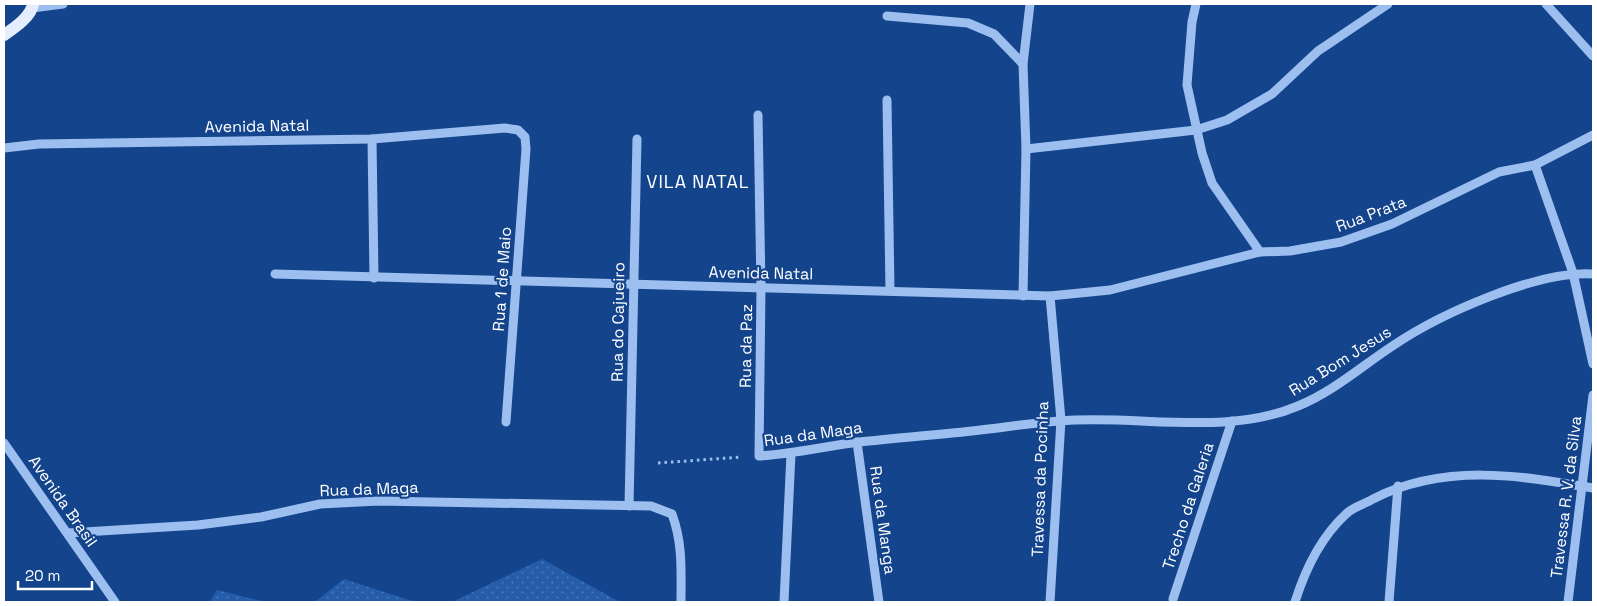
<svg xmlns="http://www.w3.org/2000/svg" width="1597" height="606" font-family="'Space Grotesk',sans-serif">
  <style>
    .grass { fill: url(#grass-dots) }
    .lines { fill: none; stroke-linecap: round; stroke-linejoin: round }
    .path { stroke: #9cbff0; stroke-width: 3; stroke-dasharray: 2.5 4; stroke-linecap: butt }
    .minor { stroke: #9cbff0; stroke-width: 9 }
    .major { stroke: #e5eeff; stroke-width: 12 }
    .labels { text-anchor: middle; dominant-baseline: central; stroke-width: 4.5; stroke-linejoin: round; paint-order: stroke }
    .street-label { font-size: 16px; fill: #fff; stroke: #13448c }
    .neighbourhood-label { font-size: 18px; letter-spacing: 1px; fill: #fff; stroke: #13448c }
  </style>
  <defs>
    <pattern id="grass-dots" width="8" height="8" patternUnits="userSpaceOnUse" patternTransform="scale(1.25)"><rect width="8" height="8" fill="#255dab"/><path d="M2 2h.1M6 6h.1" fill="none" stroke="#4675b8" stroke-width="1.8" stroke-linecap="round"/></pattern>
  </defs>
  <rect width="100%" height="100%" fill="#13448c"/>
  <g class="grass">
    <path d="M542,559L620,602H452Z"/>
    <path d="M344,579L415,602H315Z"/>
    <path d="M217,590L265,602H210Z"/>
  </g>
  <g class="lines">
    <path class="path" d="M658,463L742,457"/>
    <g class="minor">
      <path d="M1196,4L1192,22L1187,85L1202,153L1212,183L1260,252"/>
      <path d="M1546,4L1593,56"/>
      <path d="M32,8L63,4"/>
      <path d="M887,16L968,23L994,34L1023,64"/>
      <path d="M887,100L890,291"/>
      <path d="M758,115L761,288L759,456C793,454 826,446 859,442C897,438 935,435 972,431C1001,428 1030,423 1059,421C1137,414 1225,437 1298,406C1333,392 1363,365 1394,345C1440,314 1538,270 1593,274"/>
      <path d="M372,139L374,278"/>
      <path d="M4,148L39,144L372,139L505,128L518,130L525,137L526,149L506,422"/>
      <path d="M1026,149L1196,130L1227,120L1272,94L1318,51L1388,4"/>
      <path d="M1535,165L1573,273L1593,364"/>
      <path d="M275,274L1050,296L1110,290L1260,252L1290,251L1341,242L1392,224L1499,172L1535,165L1593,135"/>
      <path d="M1023,296L1026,149L1023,64L1030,4"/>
      <path d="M1050,296L1061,420L1050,602"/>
      <path d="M857,442L879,602"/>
      <path d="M4,443L115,602"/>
      <path d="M629,506L637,139"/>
      <path d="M68,533L198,525L261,517L320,504L379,501L651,506L672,514C683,544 681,571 681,602"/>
      <path d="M1173,599L1232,421"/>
      <path d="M784,602L791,454"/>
      <path d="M1295,602C1305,570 1321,537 1346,514C1353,507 1365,504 1373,499C1444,463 1518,475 1593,488"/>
      <path d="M1389,602L1398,486"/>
      <path d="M1568,602L1593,395"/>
    </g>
    <path class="major" d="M4,35C14,28 31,17 33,4"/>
  </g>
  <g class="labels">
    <g class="street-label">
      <text transform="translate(257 126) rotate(-1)">Avenida Natal</text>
      <text transform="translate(1371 214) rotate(-21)">Rua Prata</text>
      <text transform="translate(761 273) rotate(1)">Avenida Natal</text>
      <text transform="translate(502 279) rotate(-86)">Rua 1 de Maio</text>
      <text transform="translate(618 322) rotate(-89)">Rua do Cajueiro</text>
      <text transform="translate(746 346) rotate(-89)">Rua da Paz</text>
      <text transform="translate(1340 361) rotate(-32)">Rua Bom Jesus</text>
      <text transform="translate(813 434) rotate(-8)">Rua da Maga</text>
      <text transform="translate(1040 479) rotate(-88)">Travessa da Pocinha</text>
      <text transform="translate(369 489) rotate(-2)">Rua da Maga</text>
      <text transform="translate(1566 497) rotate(-83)">Travessa R. V. da Silva</text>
      <text transform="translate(63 501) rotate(55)">Avenida Brasil</text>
      <text transform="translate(1188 506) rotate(-72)">Trecho da Galeria</text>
      <text transform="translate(883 520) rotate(82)">Rua da Manga</text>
    </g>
    <g class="neighbourhood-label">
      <text x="698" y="181">VILA NATAL</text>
    </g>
  </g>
  <rect width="1597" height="606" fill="none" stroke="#ffffff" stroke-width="10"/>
  <path d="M18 581v8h74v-8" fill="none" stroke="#ffffff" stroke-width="2.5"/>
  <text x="25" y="581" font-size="15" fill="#ffffff" stroke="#13448c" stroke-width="4" paint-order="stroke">20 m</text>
</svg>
